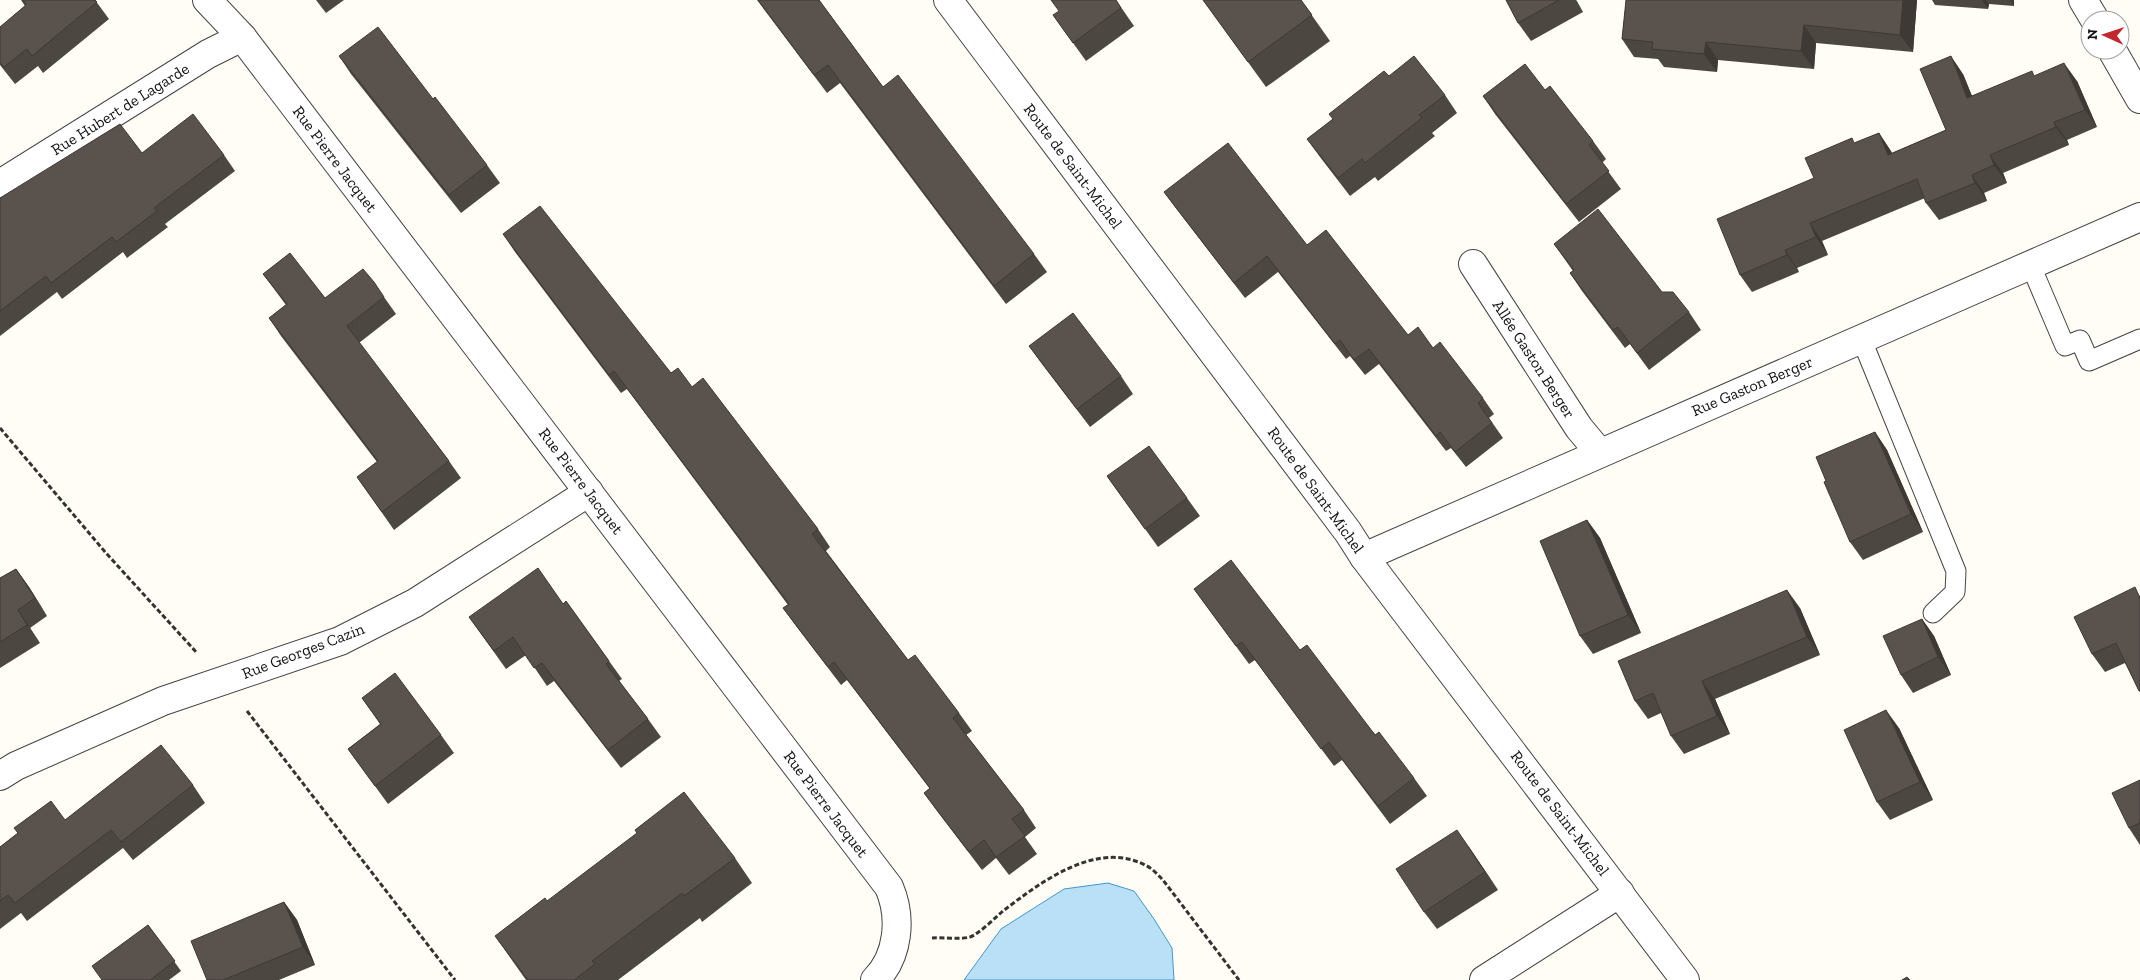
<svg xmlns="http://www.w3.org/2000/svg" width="2140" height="980" font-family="'Zilla Slab',serif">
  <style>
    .water { fill: #b9e0f7; stroke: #3f96cf }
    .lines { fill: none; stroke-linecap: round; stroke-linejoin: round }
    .service-casing { stroke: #444; stroke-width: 21 }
    .minor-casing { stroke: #444; stroke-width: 30 }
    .tertiary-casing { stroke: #444; stroke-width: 30 }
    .path { stroke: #333; stroke-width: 3; stroke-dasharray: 5 2.5; stroke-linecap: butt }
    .service { stroke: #fff; stroke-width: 19 }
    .minor { stroke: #fff; stroke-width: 28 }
    .tertiary { stroke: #fff; stroke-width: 28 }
    .wall { fill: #4d4742 }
    .shaded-wall { fill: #3f3936 }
    .building { fill: #5a524d; stroke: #3f3936 }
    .labels { text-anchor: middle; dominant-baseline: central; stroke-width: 5; stroke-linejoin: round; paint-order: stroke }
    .street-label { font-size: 16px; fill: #111; stroke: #fff }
  </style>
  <rect width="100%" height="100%" fill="#fffdf5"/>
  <path class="water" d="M1108,883L1134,891L1154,919L1172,948L1174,980H964L1001,929L1064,889Z"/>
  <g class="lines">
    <g class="service-casing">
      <g id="service">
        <path d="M2031,266L2065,346L2080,340L2089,361L2140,339"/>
        <path d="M1861,338L1956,571L1955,592L1933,613"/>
      </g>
    </g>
    <g class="minor-casing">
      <g id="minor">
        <path d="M207,0L242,37L889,887C902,917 899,956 875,980"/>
        <path d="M2083,0L2095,20"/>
        <path d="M2112,50L2140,99"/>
        <path d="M0,184L208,54L242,37"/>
        <path d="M1473,264L1579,428L1599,452"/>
        <path d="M1364,557L2140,217"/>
        <path d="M0,776L16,766L163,701L340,641L415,603L589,492"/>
        <path d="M1484,980L1620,893"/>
      </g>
    </g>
    <g class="tertiary-casing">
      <path id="tertiary" d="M948,0L1348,532L1364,557L1685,980"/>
    </g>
    <g class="path">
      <path d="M0,428L106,553L197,653"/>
      <path d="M247,711L455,980"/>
      <path d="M932,938C943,937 959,940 970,937C979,934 996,917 1003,911C1041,882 1096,840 1145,865C1152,868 1158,875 1163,880L1239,980"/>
    </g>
    <use href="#service" class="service"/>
    <use href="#minor" class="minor"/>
    <use href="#tertiary" class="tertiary"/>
  </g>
  <g class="wall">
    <path d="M21,0H95L109,19L43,73L38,66L15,84L0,65V27L25,6Z"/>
    <path d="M316,0H344L326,13Z"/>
    <path d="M757,0H819L883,87L1034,254L1047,272L1006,304L840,83L827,93Z"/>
    <path d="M1116,0L1134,26L1086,61L1053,15Z"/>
    <path d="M1203,0H1301L1330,41L1266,87Z"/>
    <path d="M1506,0H1576L1583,12L1531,41L1518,23Z"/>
    <path d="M1626,0H1917L1913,52L1816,43L1814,69L1718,60L1717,72L1664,67L1658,59L1634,57L1622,39Z"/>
    <path d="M1932,0H2014V6L1989,4L1988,9L1935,5Z"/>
    <path d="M339,56L487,165L500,183L461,213L351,74Z"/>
    <path d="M1963,74L1972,96L2035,76L2077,81L2097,127L2067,140L2069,145L2003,173L2007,183L1984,193L1987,201L1939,220L1926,203L1925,198L1822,241L1828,255L1797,268L1799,272L1752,292L1740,275L1814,178L1855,143L1879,133L1892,153L1946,130Z"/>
    <path d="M1389,76L1445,95L1457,113L1432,133L1435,136L1378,181L1375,177L1350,196L1320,157L1307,139Z"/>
    <path d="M1545,90L1593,141L1606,159L1602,163L1621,189L1579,222L1495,114L1483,96Z"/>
    <path d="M142,153L224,155L235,171L165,224L168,227L127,258L123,252L62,299L57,292L0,336V198Z"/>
    <path d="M1164,192L1307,245L1408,335L1433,348L1483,398L1494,414L1489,418L1503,438L1466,467L1451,448L1446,451L1379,364L1365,375L1350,356L1346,359L1278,272L1245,298L1175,207Z"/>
    <path d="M503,234L671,373L692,387L818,529L830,547L826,551L908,660L959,713L972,731L966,735L1024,810L1036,828L1025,837L1037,854L1009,875L996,858L982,870L937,811L924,793L930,789L847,680L841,685L796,626L783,608L788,605L627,389L621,393L515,252Z"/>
    <path d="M1554,244L1662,292L1689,312L1701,330L1649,370L1630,344L1625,348L1582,291L1570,273L1573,271Z"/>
    <path d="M263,274L325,298L384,297L396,314L359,343L449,461L461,478L394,530L357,477L377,462L281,336L269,318L286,305Z"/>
    <path d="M1029,346L1121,376L1133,394L1090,427L1042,364Z"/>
    <path d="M1875,432L1887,450L1923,532L1863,560L1850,542L1826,481Z"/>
    <path d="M1107,476L1187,498L1200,516L1158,547Z"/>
    <path d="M1587,520L1600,538L1641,633L1593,654L1580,636Z"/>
    <path d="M16,569L29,587L47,616L30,628L40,643L0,668V578Z"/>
    <path d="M1194,589L1300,650L1414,778L1427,796L1390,824L1342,760L1334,766L1255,660L1249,664Z"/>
    <path d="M2140,595V692L2125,663L2105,672L2092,654Z"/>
    <path d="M566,601L622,679L619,681L648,719L661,737L621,768L554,681L547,686L526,655L506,669L469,617L563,604Z"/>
    <path d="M1800,608L1820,655L1715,699L1730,734L1684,754L1671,736L1661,713L1648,719L1635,701Z"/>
    <path d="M1922,619L1934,636L1951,675L1913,693L1901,675Z"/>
    <path d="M362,698L441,735L454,753L388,804L348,749L380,724Z"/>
    <path d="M1899,728L1933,800L1890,820L1877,802Z"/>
    <path d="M2140,780V845L2129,828Z"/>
    <path d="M193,785L205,803L133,860L123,848L27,921L21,913L0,929V847L18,833Z"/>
    <path d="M1469,847L1498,890L1437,929L1424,912Z"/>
    <path d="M735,858L752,883L702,922L700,918L618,980H526L495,936Z"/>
    <path d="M284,902L297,920L315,965L279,980H207Z"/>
    <path d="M148,925L181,971L169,980H101Z"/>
  </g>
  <g class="shaded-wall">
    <path d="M1575,0H1576L1583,12Z"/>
    <path d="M1903,0H1917L1913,52L1900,35Z"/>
    <path d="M1982,0H1986L1989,4L1988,9Z"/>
    <path d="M2010,0H2014V6Z"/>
    <path d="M1804,25L1816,43L1814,69L1801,51Z"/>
    <path d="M1706,42L1718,60L1717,72L1704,54Z"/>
    <path d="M1951,56L1963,74L1980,116L1967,98Z"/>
    <path d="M2064,63L2077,81L2097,127L2085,110Z"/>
    <path d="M2054,122L2067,140L2069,145L2056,127Z"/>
    <path d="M1879,133L1891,151L1900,173L1888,155Z"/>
    <path d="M1990,155L2003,173L2007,183L1994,165Z"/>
    <path d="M1972,175L1984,193L1987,201L1975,183Z"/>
    <path d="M1810,223L1822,241L1828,255L1816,237Z"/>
    <path d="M1785,250L1797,268L1799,272L1787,255Z"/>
    <path d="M1875,432L1887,450L1923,532L1911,514Z"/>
    <path d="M1587,520L1600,538L1641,633L1628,615Z"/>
    <path d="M16,569L29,587L47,616L35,598Z"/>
    <path d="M1787,590L1800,608L1820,655L1807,637Z"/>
    <path d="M18,610L40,643L27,625Z"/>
    <path d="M1922,619L1934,636L1951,675L1938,657Z"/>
    <path d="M1702,681L1715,699L1730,734L1717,716Z"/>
    <path d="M1886,710L1899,728L1933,800L1920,782Z"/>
    <path d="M1457,830L1469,847L1498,890L1485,872Z"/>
    <path d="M284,902L297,920L315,965L303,947Z"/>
  </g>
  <g class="building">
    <path d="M23,0H95L97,2L32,56L27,49L4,67L0,63V27L26,5Z"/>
    <path d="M758,0H819L883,87L898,75L1034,254L994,286L828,65L814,75Z"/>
    <path d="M1051,0H1116L1121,8L1073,43L1053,15L1059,11Z"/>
    <path d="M1203,0H1301L1312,15L1248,62Z"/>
    <path d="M1506,0H1559L1518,23Z"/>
    <path d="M1626,0H1903L1900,35L1804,25L1801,51L1706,42L1704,54L1652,49L1653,42L1622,39Z"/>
    <path d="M378,27L433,99L435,97L487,165L449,195L339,56Z"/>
    <path d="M1414,56L1445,95L1419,115L1422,118L1365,163L1362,159L1338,178L1307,139L1333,119L1329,114L1384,71L1389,76Z"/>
    <path d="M1951,56L1967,98L2032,71L2034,76L2064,63L2085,110L2054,122L2056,127L1990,155L1994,165L1972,175L1975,183L1926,203L1917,179L1810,223L1816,237L1785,250L1787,255L1740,275L1717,219L1814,178L1805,158L1852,138L1854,143L1879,133L1888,155L1946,130L1920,69Z"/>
    <path d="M1525,64L1545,90L1550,86L1593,141L1589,145L1609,171L1566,204L1483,96Z"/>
    <path d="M193,114L224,155L154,208L157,211L116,242L112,237L51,283L46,276L0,311V198L120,124L142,153Z"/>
    <path d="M1228,143L1307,245L1326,230L1408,335L1418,327L1433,348L1440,342L1483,398L1478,403L1492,423L1455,452L1440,432L1436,436L1369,349L1354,360L1340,340L1335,344L1267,256L1234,283L1164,192Z"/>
    <path d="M540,206L671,373L678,368L692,387L703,378L818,529L812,534L908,660L915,655L959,713L953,718L1024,810L1012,819L1025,836L996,857L984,840L969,852L924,793L930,788L834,662L828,667L783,608L789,604L614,371L609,375L503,234Z"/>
    <path d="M1598,209L1662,292H1673L1689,312L1637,353L1618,327L1613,330L1570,273L1574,270L1554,244Z"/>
    <path d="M290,253L325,298L363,269L374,282L384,297L347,326L449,461L382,512L357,477L378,461L269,318L287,304L263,274Z"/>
    <path d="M1073,313L1121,376L1077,409L1029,346Z"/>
    <path d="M1875,432L1911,514L1850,542L1824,482L1826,481L1816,457Z"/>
    <path d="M1149,446L1187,498L1145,529L1107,476Z"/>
    <path d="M1587,520L1628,615L1580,636L1540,541Z"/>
    <path d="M1231,560L1300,650L1307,645L1375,735L1379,732L1414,778L1378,806L1329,742L1321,749L1242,642L1236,646L1194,589Z"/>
    <path d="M538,568L563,604L566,601L609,661L606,664L648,719L608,750L542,663L534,668L513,637L494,651L469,617Z"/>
    <path d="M16,569L35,598L18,610L27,625L0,642V578Z"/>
    <path d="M2135,587L2140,598V691H2139L2116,643L2092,654L2074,617Z"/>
    <path d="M1787,590L1807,637L1702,681L1717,716L1671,736L1653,693L1635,701L1618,661Z"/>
    <path d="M1922,619L1938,657L1901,675L1883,636Z"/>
    <path d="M395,673L441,735L375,786L348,749L381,724L362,698Z"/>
    <path d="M1886,710L1920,782L1877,802L1844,730Z"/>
    <path d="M161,745L193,785L121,842L111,830L15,903L8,895L0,901V847L18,833L14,828L51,801L65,820Z"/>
    <path d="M2140,780V823L2129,828L2112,793Z"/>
    <path d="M684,792L735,858L684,896L682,893L592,961L595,964L574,980H528L495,936L545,898L547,901L637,833L635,830Z"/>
    <path d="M1457,830L1485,872L1424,912L1396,869Z"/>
    <path d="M284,902L303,947L223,980H207L191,941Z"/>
    <path d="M148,925L175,961L150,980H102L92,966Z"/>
    <path d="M1907,977L1910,980H1902Z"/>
  </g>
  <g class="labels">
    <g class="street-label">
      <text transform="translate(120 109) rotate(-32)">Rue Hubert de Lagarde</text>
      <text transform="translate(335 159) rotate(53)">Rue Pierre Jacquet</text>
      <text transform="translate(1073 166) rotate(53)">Route de Saint-Michel</text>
      <text transform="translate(1534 359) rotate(57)">Allée Gaston Berger</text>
      <text transform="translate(1752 386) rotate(-23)">Rue Gaston Berger</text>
      <text transform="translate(581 481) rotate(53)">Rue Pierre Jacquet</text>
      <text transform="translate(1316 490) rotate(54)">Route de Saint-Michel</text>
      <text transform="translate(303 651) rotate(-21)">Rue Georges Cazin</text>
      <text transform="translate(826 804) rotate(53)">Rue Pierre Jacquet</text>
      <text transform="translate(1560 813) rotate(53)">Route de Saint-Michel</text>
    </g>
  </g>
  <g transform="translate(2105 35) rotate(273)"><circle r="24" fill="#ffffff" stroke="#a0a0a0"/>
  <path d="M0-4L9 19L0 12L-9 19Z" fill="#c4262e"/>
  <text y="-8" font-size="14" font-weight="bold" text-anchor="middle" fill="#111111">N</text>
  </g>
</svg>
